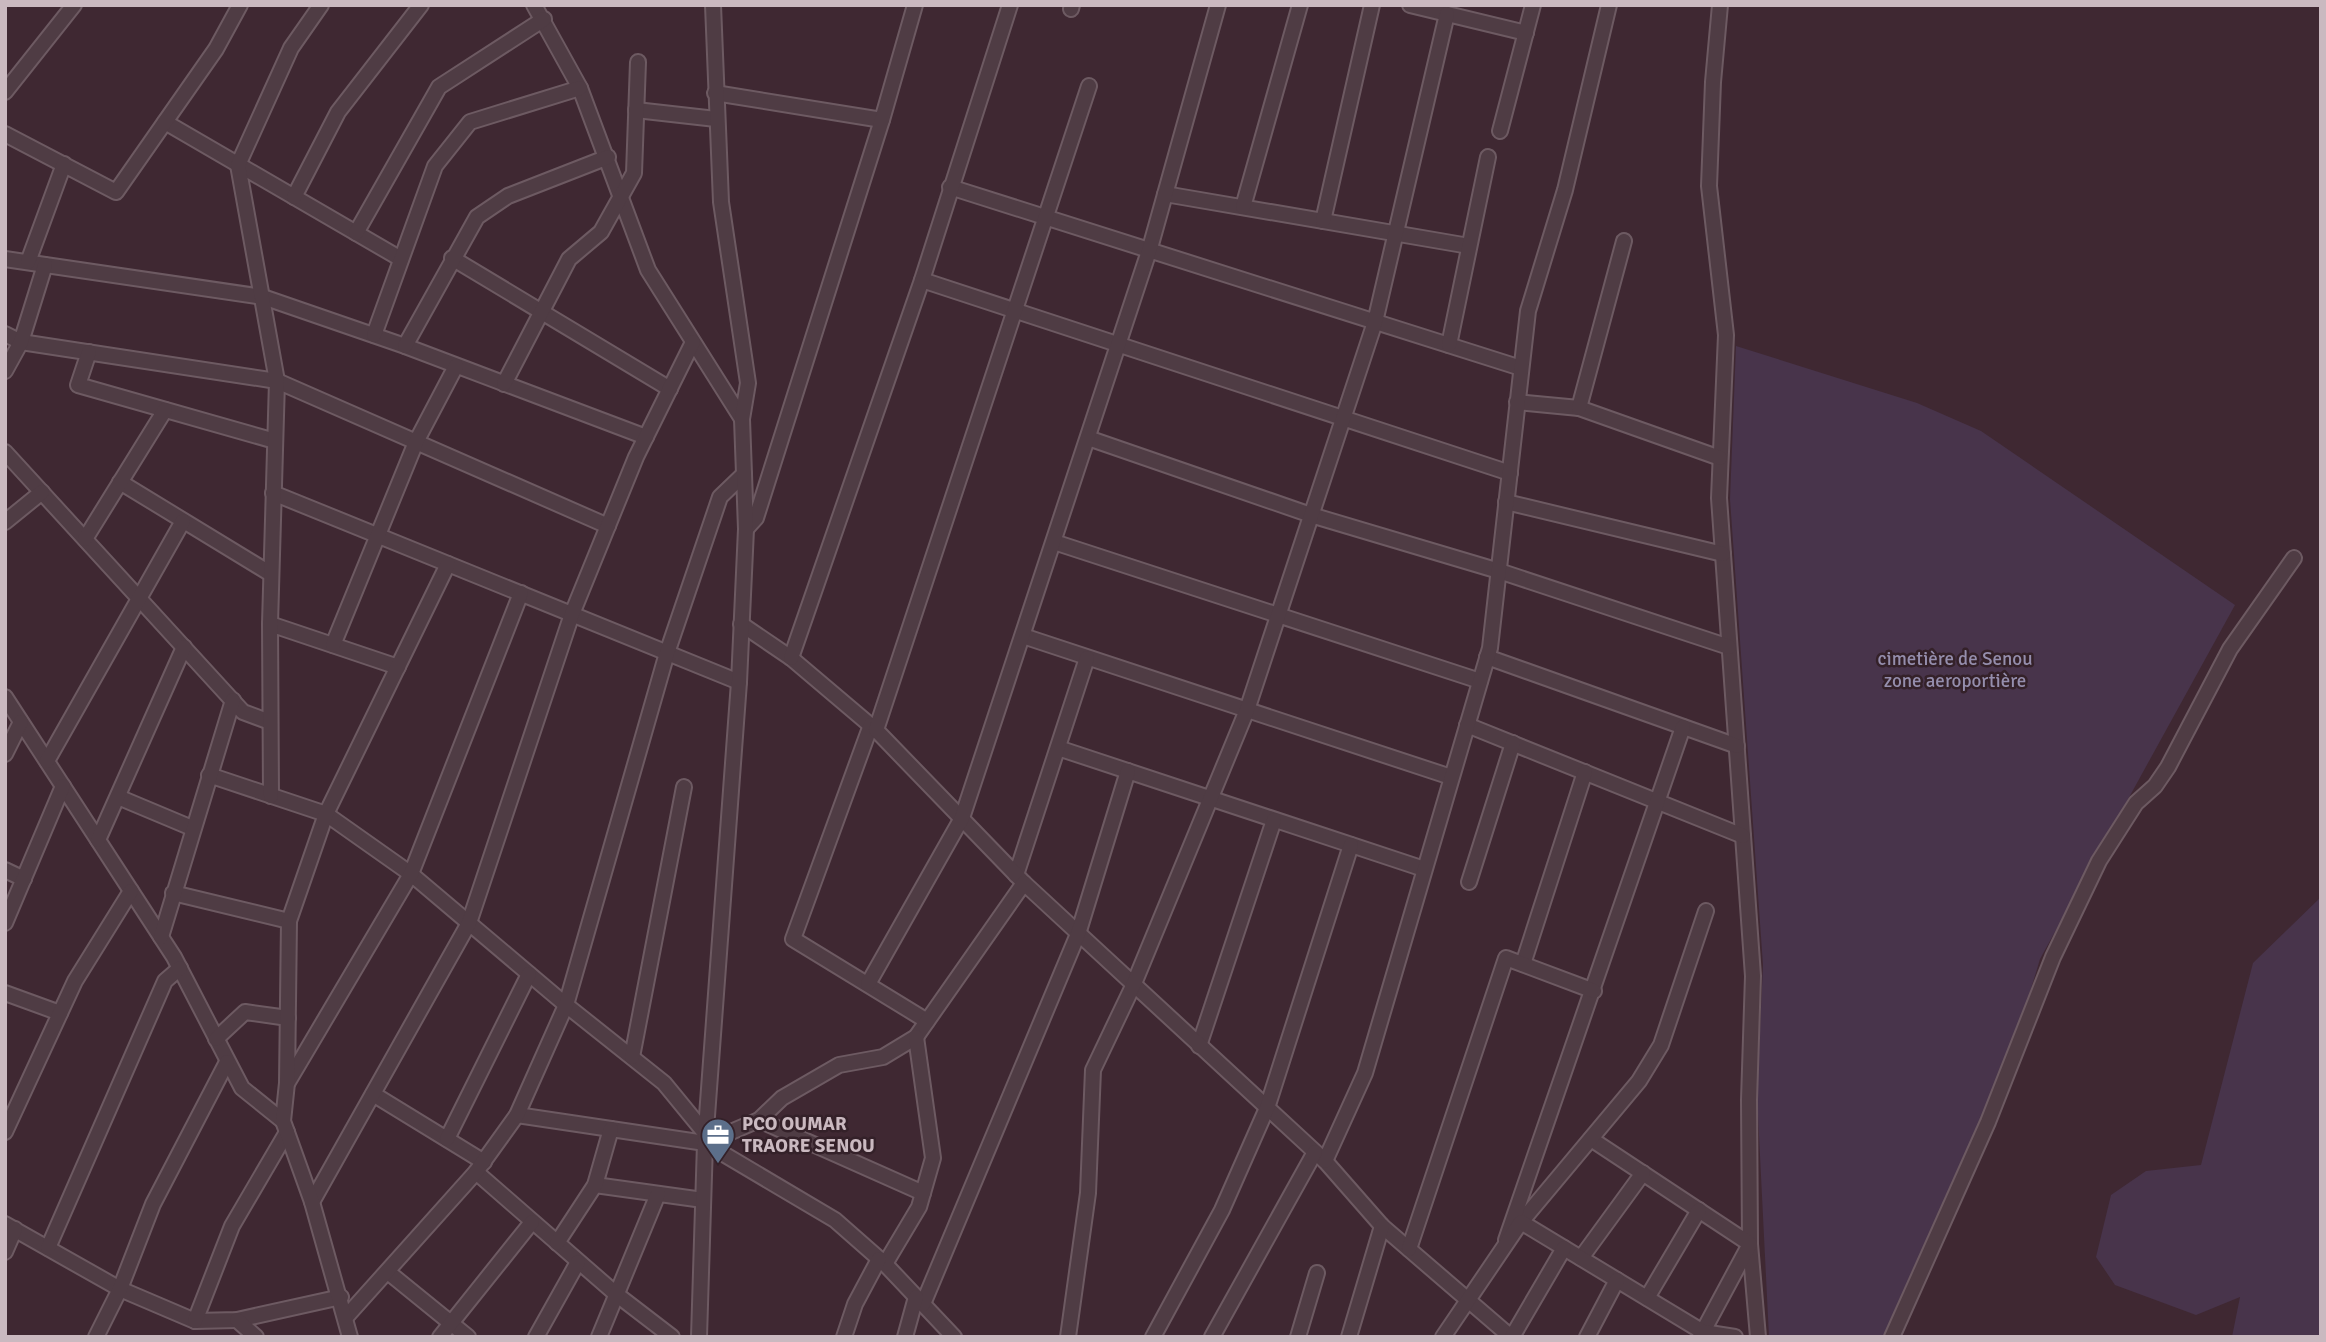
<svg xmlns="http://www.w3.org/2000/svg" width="2326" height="1342" font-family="Signika,sans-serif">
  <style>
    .green { fill: #48344b }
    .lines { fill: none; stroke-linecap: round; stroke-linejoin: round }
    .minor-casing { stroke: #6d5a62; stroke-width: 18 }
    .minor { stroke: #4f3c44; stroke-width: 14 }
    .labels { text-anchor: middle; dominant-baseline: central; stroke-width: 5; stroke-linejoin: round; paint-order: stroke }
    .park-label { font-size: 19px; fill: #958ead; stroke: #342129 }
    .poi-label { font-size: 19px; font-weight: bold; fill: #cab9c0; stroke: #342129; text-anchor: start }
  </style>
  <rect width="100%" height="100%" fill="#3f2832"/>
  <g class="green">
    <path d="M1736,346L1917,403L1981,431L2235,605L2040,959C2002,1090 1943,1213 1885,1337H1769L1757,1095L1763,965L1730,499Z"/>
    <path d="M2321,897V1337H2232L2240,1297L2196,1315L2115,1285L2096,1257L2111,1195L2146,1171L2201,1165L2253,963Z"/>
  </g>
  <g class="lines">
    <g class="minor-casing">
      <g id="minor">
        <path d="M534,5L580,88L648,270L742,419"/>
        <path d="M1410,5L1526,33"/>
        <path d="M1720,5L1713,82L1709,186L1726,335L1719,498L1753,976L1749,1100L1750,1244L1758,1337"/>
        <path d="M1071,9L1072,5"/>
        <path d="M5,92L74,5"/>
        <path d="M715,93L882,120"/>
        <path d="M636,110L716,119"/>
        <path d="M165,122L401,259"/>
        <path d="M1500,131L1533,5"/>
        <path d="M5,134L116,192L216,49L240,5"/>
        <path d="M950,187L1521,368"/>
        <path d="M1165,194L1469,246"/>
        <path d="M294,197L338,112L421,5"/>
        <path d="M1243,207L1300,5"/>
        <path d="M1323,221L1372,5"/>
        <path d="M356,233L439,87L544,19"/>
        <path d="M452,258L670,389"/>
        <path d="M5,259L263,297L405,346L646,437"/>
        <path d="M28,262L64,164"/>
        <path d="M922,280L1510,473"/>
        <path d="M5,334L21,342L277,381L608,526"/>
        <path d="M374,335L435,166L470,122L580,88"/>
        <path d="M1449,345L1488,157"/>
        <path d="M405,346L477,217L508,196L608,157"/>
        <path d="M89,352L78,385L275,441"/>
        <path d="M5,371L21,342L45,265"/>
        <path d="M504,384L569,259L601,232L634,173L638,62"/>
        <path d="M1517,402L1579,408L1720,458"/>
        <path d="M1579,408L1624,241"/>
        <path d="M1088,438L1311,515L1499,571L1729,647"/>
        <path d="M5,452L243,712L270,722"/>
        <path d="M120,482L271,574"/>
        <path d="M273,493L739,682"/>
        <path d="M1506,502L1723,554"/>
        <path d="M5,522L42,492"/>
        <path d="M746,529L756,518L882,120L915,5"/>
        <path d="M85,539L165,410"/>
        <path d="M1054,542L1480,681"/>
        <path d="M270,624L398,667"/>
        <path d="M741,624L791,658L876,730"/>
        <path d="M1023,636L1451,777"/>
        <path d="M333,645L416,442L456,366"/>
        <path d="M1487,657L1737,746"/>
        <path d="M791,658L922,280L1010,5"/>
        <path d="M5,697L174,957L242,1088L283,1121"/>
        <path d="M871,725L793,939L927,1021"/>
        <path d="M1467,725L1743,836"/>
        <path d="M1058,748L1424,869"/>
        <path d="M5,754L21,722"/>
        <path d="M47,761L183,521"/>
        <path d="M209,775L326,814L411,874L566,1005L664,1083L705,1133"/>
        <path d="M271,796L270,624L277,381L238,165L291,48L321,5"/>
        <path d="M118,797L192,828"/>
        <path d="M98,840L184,647"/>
        <path d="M5,870L24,879"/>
        <path d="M1016,875L1087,658"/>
        <path d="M1469,882L1513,743"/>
        <path d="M1024,883L876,730L1089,86"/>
        <path d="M173,893L289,921"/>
        <path d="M5,923L63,786"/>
        <path d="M161,937L233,700"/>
        <path d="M1523,964L1585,772"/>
        <path d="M868,984L962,818L1150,248L1218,5"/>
        <path d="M5,993L60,1013"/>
        <path d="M216,1039L245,1012L288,1018"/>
        <path d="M1199,1046L1274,820"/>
        <path d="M632,1057L684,787"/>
        <path d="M288,1082L411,874L521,593"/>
        <path d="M373,1094L484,1162"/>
        <path d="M517,1115L705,1143L835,1220L885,1264L954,1337"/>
        <path d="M759,1120L923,1193"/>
        <path d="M5,1132L75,981L131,891"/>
        <path d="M447,1139L529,974"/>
        <path d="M1591,1139L1750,1244L1700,1337"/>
        <path d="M705,1143L759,1120L782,1098L839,1065L883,1057L916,1037L1024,883L1325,1161L1382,1226L1511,1337"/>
        <path d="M1325,1161L1365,1073L1490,648L1528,311L1565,190L1609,5"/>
        <path d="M476,1172L616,1294L672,1337"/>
        <path d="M595,1185L703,1200"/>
        <path d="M312,1202L469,923L572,614L636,457L693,342"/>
        <path d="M1521,1222L1639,1081L1661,1045L1706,911"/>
        <path d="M5,1224L120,1289L195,1321L237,1320L341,1297"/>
        <path d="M1506,1240L1683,727"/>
        <path d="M557,1243L595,1185L611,1129"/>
        <path d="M48,1248L165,981L180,968"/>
        <path d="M1409,1249L1506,958L1594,991"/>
        <path d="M5,1252L15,1229"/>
        <path d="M1581,1258L1643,1173"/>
        <path d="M885,1264L919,1207L933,1158L916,1037"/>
        <path d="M388,1272L468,1337"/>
        <path d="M1647,1298L1699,1210"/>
        <path d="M923,1304L1078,934L1128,771"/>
        <path d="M346,1317L476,1172L517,1115L566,1005L667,653L720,497L744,474"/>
        <path d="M237,1320L256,1337"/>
        <path d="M195,1321L232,1226L287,1132"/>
        <path d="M96,1337L120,1289L153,1204L227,1062"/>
        <path d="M350,1337L312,1202L283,1121L287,1083L289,921L326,814L448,564"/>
        <path d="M440,1337L532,1222"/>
        <path d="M536,1337L578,1262"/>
        <path d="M599,1337L658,1194"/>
        <path d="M699,1337L705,1143L739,682L746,529L742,419L748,383L721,202L713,5"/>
        <path d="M844,1337L855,1304L879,1259"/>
        <path d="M905,1337L916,1297"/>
        <path d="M1068,1337L1088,1193L1093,1070L1133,986L1247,710L1375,322L1447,14"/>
        <path d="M1153,1337L1222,1210L1267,1108L1351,845"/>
        <path d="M1212,1337L1315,1152"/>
        <path d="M1298,1337L1317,1273"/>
        <path d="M1349,1337L1382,1226"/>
        <path d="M1443,1337L1521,1222L1703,1332L1735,1337"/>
        <path d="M1512,1337L1564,1248"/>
        <path d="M1587,1337L1617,1280"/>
        <path d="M1892,1337L1988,1122L2053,957L2099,861L2136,803L2155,786L2168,767L2230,649L2294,558"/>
      </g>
    </g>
    <use href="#minor" class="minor"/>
  </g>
  <defs>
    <g id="office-pin" transform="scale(1.75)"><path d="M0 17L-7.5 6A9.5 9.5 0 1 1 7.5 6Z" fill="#5c6f8a" stroke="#342129"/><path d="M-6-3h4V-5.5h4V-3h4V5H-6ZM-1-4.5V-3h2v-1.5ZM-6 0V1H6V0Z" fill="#fff"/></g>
  </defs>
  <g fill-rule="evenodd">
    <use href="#office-pin" x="718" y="1135"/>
  </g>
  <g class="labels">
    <g class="park-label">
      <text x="1955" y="659">cimetière de Senou<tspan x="1955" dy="22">zone aeroportière</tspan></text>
    </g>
    <g class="poi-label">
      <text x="742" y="1124">PCO OUMAR<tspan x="742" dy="22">TRAORE SENOU</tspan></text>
    </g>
  </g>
  <rect width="2326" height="1342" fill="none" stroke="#cab9c0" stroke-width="14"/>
</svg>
